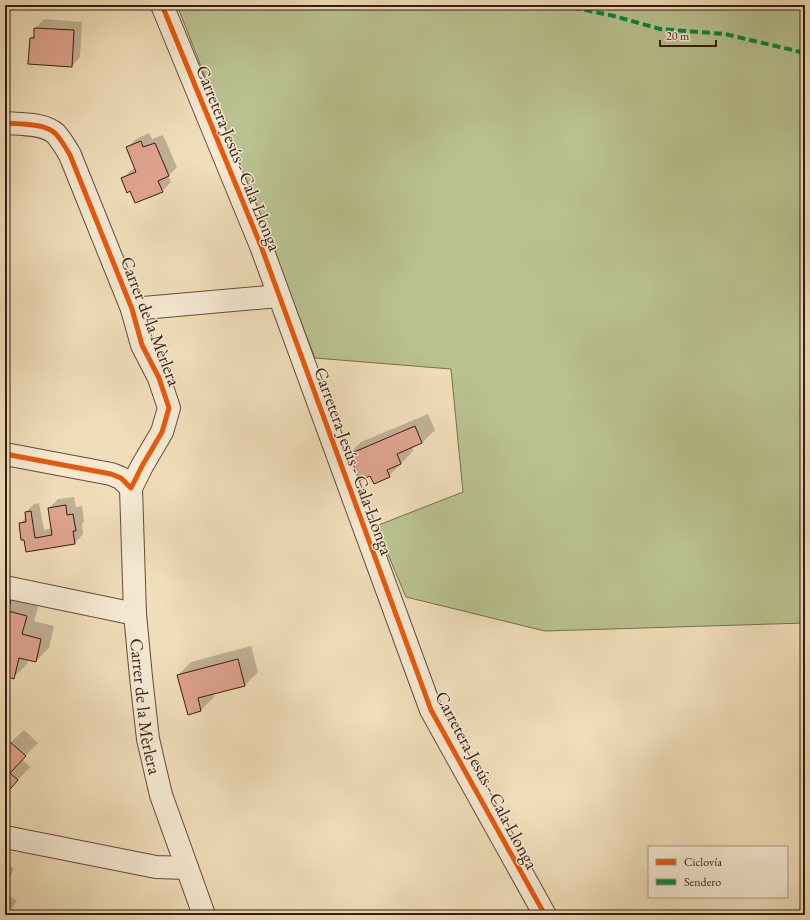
<svg xmlns="http://www.w3.org/2000/svg" width="810" height="920" font-family="'EB Garamond',serif">
  <style>
    .green { fill: #b9c190; stroke: #786e50 }
    .shadow { fill: #0003 }
    .building { fill: #dfa48f; stroke: #361c11 }
    .lines { fill: none; stroke-linecap: round; stroke-linejoin: round }
    .minor-casing { stroke: #644c3b; stroke-width: 24 }
    .minor { stroke: #f5e9d2; stroke-width: 22 }
    .quiet { stroke: #00873e; stroke-width: 4; stroke-dasharray: 8 4; stroke-linecap: butt }
    .cycleway-casing { stroke: #f5e9d2; stroke-width: 8 }
    .cycleway { stroke: #e8590c; stroke-width: 5 }
    .labels { text-anchor: middle; dominant-baseline: central; stroke-width: 3; stroke-linejoin: round; paint-order: stroke }
    .street-label { font-size: 18px; fill: #361c11; stroke: #f5e9d2 }
  </style>
  <rect width="100%" height="100%" fill="#f0ddb9"/>
  <filter id="stains"><feTurbulence type="fractalNoise" baseFrequency=".005" numOctaves="4"/><feColorMatrix values="0 0 0 0 .2 0 0 0 0 .09 0 0 0 0 .02 0 0 0 .5 -.17"/></filter>
  <radialGradient id="worn" r=".72"><stop offset=".6" stop-color="#630" stop-opacity="0"/><stop offset="1" stop-color="#630" stop-opacity=".3"/></radialGradient>
  <path class="green" d="M177,5H805V623L545,631L406,597L376,526L463,492L451,369L315,358Z"/>
  <g class="shadow">
    <path d="M44,19L82,22L80,57L72,66L31,38L35,34V28Z"/>
    <path d="M149,133L152,139L163,135L177,167L168,176L171,182L162,191L130,190L122,179L131,170L135,168L127,148L136,139Z"/>
    <path d="M428,414L435,430L422,443L412,447L413,451L389,476L371,475L348,455L361,442Z"/>
    <path d="M74,497L76,507L82,506L84,522L82,524L83,534L75,543L27,550L20,524L26,517V512L34,504L39,503L44,530L52,528L49,508L58,499Z"/>
    <path d="M5,592L39,603L34,621L54,626L49,648L36,661L28,659L27,664L14,677L6,676L5,677Z"/>
    <path d="M251,646L258,672L245,685L213,693L214,697L201,710L178,675L191,662Z"/>
    <path d="M24,730L38,743L22,759L30,767L5,794V736L11,742Z"/>
    <path d="M5,863L14,869L5,884Z"/>
    <path d="M5,893L17,901L12,908L5,915Z"/>
  </g>
  <g class="building">
    <path d="M111,5H125V7L112,9Z"/>
    <path d="M34,28L74,30L72,67L28,64L30,38H34Z"/>
    <path d="M141,141L143,147L155,143L169,176L158,181L163,192L135,203L130,191L127,193L121,178L136,172L126,147Z"/>
    <path d="M415,426L422,443L397,454L401,464L387,470L390,477L374,484L370,476L358,481L347,455Z"/>
    <path d="M66,505L67,515L73,514L76,531H73L75,544L26,552L24,540H21L19,523L26,522L25,512L31,511L35,538L52,535L48,508Z"/>
    <path d="M5,595L12,596L8,611L27,616L22,634L41,639L36,662L19,658L14,679L5,676Z"/>
    <path d="M238,659L245,686L198,698L201,711L188,715L177,675Z"/>
    <path d="M10,742L26,756L10,773L18,780L5,795V747Z"/>
    <path d="M5,907L10,910L6,915H5Z"/>
  </g>
  <g class="lines">
    <g class="minor-casing">
      <g id="minor">
        <path d="M162,5L261,246L431,710L545,915"/>
        <path d="M5,123C20,124 45,123 56,134C61,140 66,148 70,155L132,309L142,345L159,378L169,408L162,432L142,466L131,488L121,478L111,474L5,454"/>
        <path d="M132,309L279,296"/>
        <path id="s1" d="M131,488L135,614L141,677L148,739L161,795L204,915"/>
        <path d="M5,587L135,614"/>
        <path d="M5,837L156,867L187,868"/>
      </g>
    </g>
    <use href="#minor" class="minor"/>
    <path class="quiet" d="M561,5L614,16L660,29L725,34L805,53"/>
    <g class="cycleway-casing">
      <g id="cycleway">
        <path d="M162,5L261,246L431,710L545,915"/>
        <path d="M5,123C20,124 45,123 56,134C61,140 66,148 70,155L132,309L142,345L159,378L169,408L162,432L142,466L131,488L121,478L111,474L5,454"/>
      </g>
    </g>
    <use href="#cycleway" class="cycleway"/>
  </g>
  <g class="labels">
    <g class="street-label">
      <text transform="translate(239 158) rotate(68)">Carretera Jesús - Cala Llonga</text>
      <text transform="translate(151 321) rotate(69)">Carrer de la Mèrlera</text>
      <text transform="translate(354 461) rotate(70)">Carretera Jesús - Cala Llonga</text>
      <text stroke="none"><textPath href="#s1" startOffset="219">Carrer de la Mèrlera</textPath></text>
      <text transform="translate(487 780) rotate(62)">Carretera Jesús - Cala Llonga</text>
    </g>
  </g>
  <rect width="810" height="920" fill="none" stroke="#f0ddb9" stroke-width="20"/>
  <rect x="6" y="6" width="798" height="908" fill="none" stroke="#361c11" stroke-width="2"/>
  <rect x="10" y="10" width="790" height="900" fill="none" stroke="#361c11"/>
  <rect x="648" y="846" width="140" height="52" fill="#f5e9d2" stroke="#a99785"/>
  <rect x="656" y="859" width="20" height="6" fill="#e8590c" stroke="#a99785"/>
  <text x="684" y="866" font-size="12" fill="#361c11">Ciclovía</text>
  <rect x="656" y="879" width="20" height="6" fill="#00873e" stroke="#a99785"/>
  <text x="684" y="886" font-size="12" fill="#361c11">Sendero</text>
  <path d="M660 40v6h56v-6" fill="none" stroke="#361c11" stroke-width="2"/>
  <text x="666" y="40" font-size="12" fill="#361c11" stroke="#f5e9d2" stroke-width="3" paint-order="stroke">20 m</text>
  <rect width="100%" height="100%" filter="url(#stains)"/>
  <rect width="100%" height="100%" fill="url(#worn)"/>
</svg>
